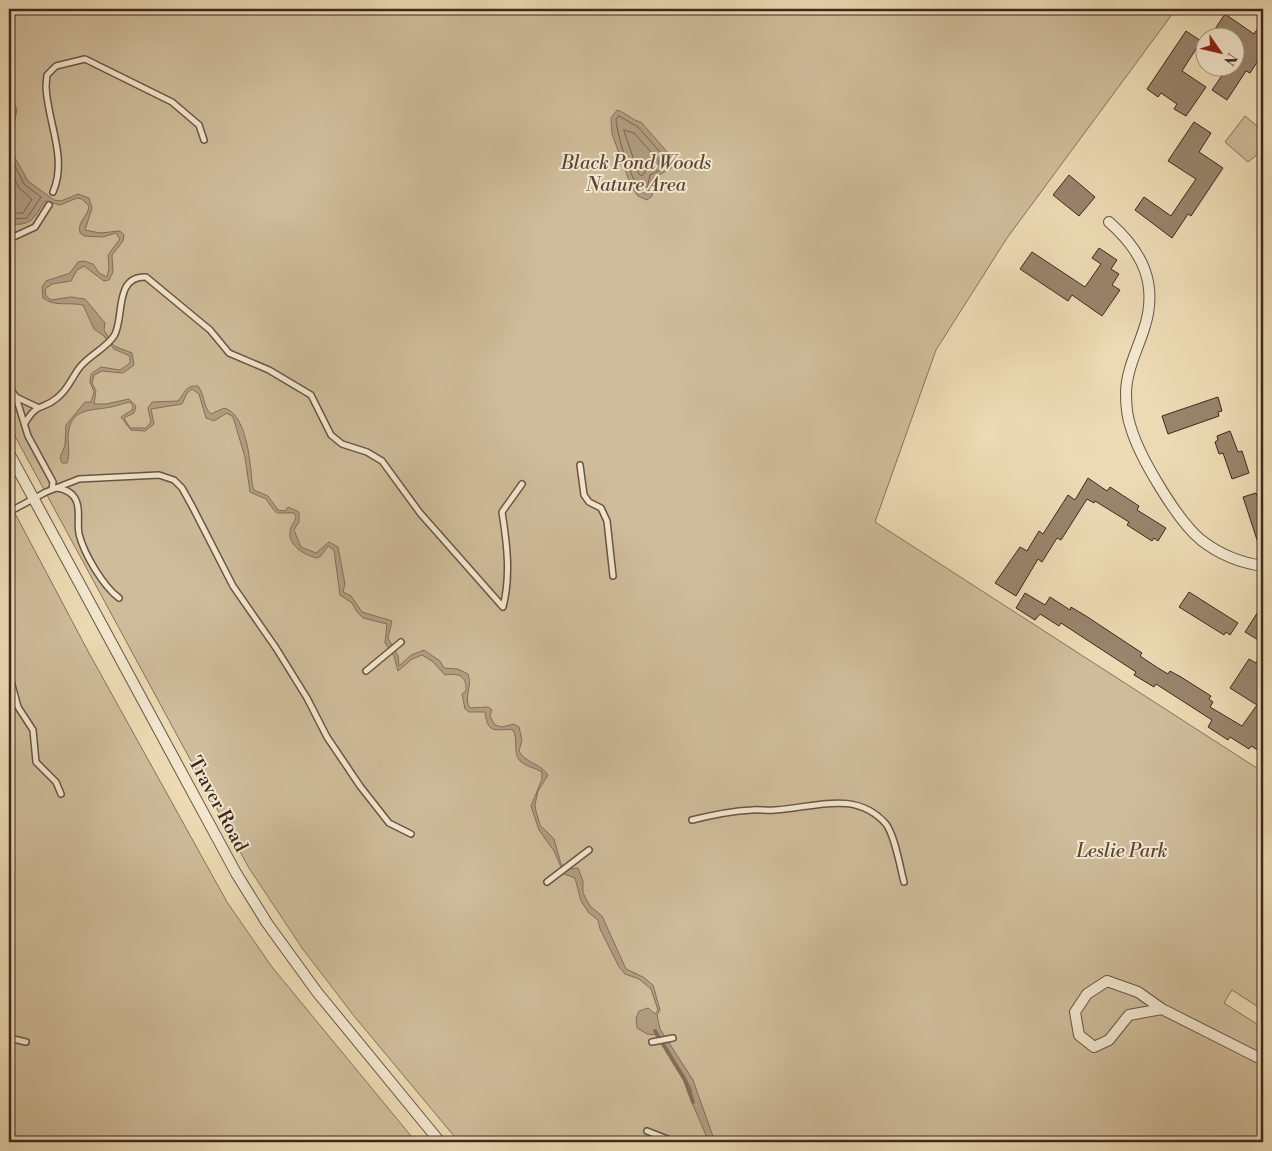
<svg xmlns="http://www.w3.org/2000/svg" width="1272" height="1151" font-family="'Libre Bodoni',serif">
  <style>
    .green { fill: #cebc9a; stroke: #86725c }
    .water { fill: #b19d81; stroke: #836e5a }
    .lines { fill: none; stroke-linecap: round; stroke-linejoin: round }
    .shore { stroke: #786250; stroke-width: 1 }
    .stream { stroke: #836e5a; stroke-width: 4 }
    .building { fill: #98856c; stroke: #3f281f }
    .lane-casing { stroke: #6a5444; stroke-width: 8 }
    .street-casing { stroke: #6a5444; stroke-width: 12 }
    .lane { stroke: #f2e7ce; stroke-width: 5 }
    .street { stroke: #f2e7ce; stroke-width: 10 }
    .labels { text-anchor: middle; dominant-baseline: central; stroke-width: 4; stroke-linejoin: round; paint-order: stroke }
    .park-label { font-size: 19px; font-style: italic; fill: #5c4638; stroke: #f2e7ce }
    .street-label { font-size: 19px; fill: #3f281f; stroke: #f2e7ce }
  </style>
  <rect width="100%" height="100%" fill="#ebdab3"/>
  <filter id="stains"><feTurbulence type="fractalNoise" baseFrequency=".004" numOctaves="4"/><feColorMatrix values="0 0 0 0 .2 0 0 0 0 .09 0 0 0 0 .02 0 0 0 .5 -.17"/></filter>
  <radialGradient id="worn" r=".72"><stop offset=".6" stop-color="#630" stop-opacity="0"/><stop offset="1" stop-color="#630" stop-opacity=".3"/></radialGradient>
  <g class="green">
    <path d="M9,9H1176L1007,238L936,350L875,522L1263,772V1010L1232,990L1224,1003L1263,1028V1142H459L354,1016L302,948L249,868L9,425Z"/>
    <path d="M1245,116L1263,131V150L1248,162L1225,142Z"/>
    <path d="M9,502L89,653L227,902L272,967L416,1142H20L9,1123Z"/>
  </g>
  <g class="water">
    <path d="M9,96L17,109L11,140L14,156L28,181L54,200L61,201L78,194L89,198L92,208L85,230L100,233L120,231L124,235L123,241L112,255L113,272L109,280L104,281L84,266L77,270L71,281L52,284L45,289L46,296L51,300L71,297L85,299L105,323L104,330L114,346L132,353L134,365L123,373L102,371L94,375L92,383L96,391L94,404H106L129,399L136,406L134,413L124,418L130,428H146L151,422L148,408L152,402L178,401C185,393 185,385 198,386C205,395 203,407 211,414L224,408C244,413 249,452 251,470C252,477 251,483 254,490L268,496L278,510L285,511L288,507L299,512V522L294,530L301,547L316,553L329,542L338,547L345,584L343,592L351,596L362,612L392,621L388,638L398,656L399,666L411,655L424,650L440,661L444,668L458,669L468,674C473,687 463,697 470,708L488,707L492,710L490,716L495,725L502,727L514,724L519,727L522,740L519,751C525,763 540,763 548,775L538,791L535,805L536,811L540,825L554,839L561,864L567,869L578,868L583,881V893L590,906L602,916L626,969L643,977L653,985L660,1010L657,1015L660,1029L693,1080L715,1142H709L693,1105L691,1088L657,1035L647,1034L637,1028L636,1018L639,1011L648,1008L655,1014L658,1010L651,989L639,979L625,974L619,967L600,929L598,920L589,913L581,901L575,878L564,874L554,851L539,830L531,806L542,779V772C535,768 525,766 520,761C512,753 519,740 513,730C499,727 488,738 485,712H469L465,709L462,694L466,691C467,675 458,673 445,675L432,661L422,655L412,659L398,671L394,656L385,643L387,624L363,618L357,612L352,603L340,595L334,550L328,546L321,556L317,558C304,555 285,544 291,528C292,524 295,522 296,517L294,513C274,512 279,518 266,499L250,492L245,457L233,417L227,413L214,421L206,418L199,394L192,389L187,393L182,404L151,409L154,424L145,431L131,430L121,417L132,410L133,406L130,402C124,403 117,406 111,407C91,411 70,407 68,436C68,444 70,456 67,463H62L60,458L65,445L66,425L85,402H91L94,392L90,382L91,374L101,367L120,370L130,363V356L114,349L104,336L94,329L83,305C70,302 54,307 43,298L42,287L46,281L70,273L78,262L84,261L93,264L99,273L107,277L109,268L108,255L120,239L116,233L103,237L84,236L80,233C77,221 88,217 89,206L82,199L77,198L60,205L45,201C33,219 32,226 9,224Z"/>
    <path d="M617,110C627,113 631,120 641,122L676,162L673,167L654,178L652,196L647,200L638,196L631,186L612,134L611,118Z"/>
  </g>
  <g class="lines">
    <g class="shore">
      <path d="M619,116L638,127L669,162L662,169L650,175L646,193C632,190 617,134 616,120Z"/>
      <path d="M624,130L634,133L659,161V164L647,169L642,176L639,174Z"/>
      <path d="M9,154L24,184L41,197L27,218L9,219"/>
      <path d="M9,167L19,188L32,199L23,213H9"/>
    </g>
    <path class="stream" d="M655,1031L685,1080L693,1102"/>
  </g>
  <g class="building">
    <path d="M1225,14L1254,34L1263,20V53L1250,73L1246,71L1227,100L1212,90L1227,68H1234V38H1209Z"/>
    <path d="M1186,31L1201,41L1182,71L1206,87L1186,116L1174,109L1177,104L1161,93L1158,97L1147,89Z"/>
    <path d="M1194,122L1211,133L1199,152L1223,168L1191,216L1188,214L1172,238L1135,210L1144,197L1171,216L1185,195L1196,179L1168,161Z"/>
    <path d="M1069,175L1095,197L1079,216L1053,195Z"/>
    <path d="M1099,248L1117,260L1111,269L1119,274L1112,285L1120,290L1102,316L1072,295L1068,301L1020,269L1032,252L1085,287L1101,264L1092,258Z"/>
    <path d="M1218,397L1222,411L1218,412L1219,416L1168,434L1162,416Z"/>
    <path d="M1230,431L1238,452L1242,451L1249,473L1232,479L1223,453L1219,454L1215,442L1218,440L1217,436Z"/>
    <path d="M1088,478L1107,491L1110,487L1139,506L1137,510L1166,528L1158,541L1154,538L1152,541L1127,525L1129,522L1095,501L1094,503L1087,499L1061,540L1057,538L1042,562L1038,559L1016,596L995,583L1020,547L1027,551L1039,531L1043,534L1068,495L1075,500Z"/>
    <path d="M1256,493L1258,498L1261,497L1263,503V551L1261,552L1243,497Z"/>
    <path d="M1189,592L1238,623L1230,635L1226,632L1224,635L1179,607Z"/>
    <path d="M1025,593L1045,605L1050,597L1070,610L1071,607L1086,616L1142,653L1140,656L1158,668L1168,674L1170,671L1181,677L1211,696L1209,699L1213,702L1210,707L1242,726L1257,705L1230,688L1249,659L1256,663L1263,652V753L1251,746L1249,749L1230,737L1228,740L1208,727L1212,720L1156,684L1154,687L1134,675L1136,672L1061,623L1059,626L1040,614L1035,620L1016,608Z"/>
    <path d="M1263,604V643L1245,632Z"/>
  </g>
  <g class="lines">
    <g class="lane-casing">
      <g id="lane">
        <path d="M53,192C68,158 47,121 46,86L47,75L56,66L85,59L172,102L199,125L204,140"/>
        <path d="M9,239L35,227L49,205"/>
        <path d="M9,387L16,397L28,436L53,482L52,489"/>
        <path d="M16,397L37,407"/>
        <path d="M25,423C38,401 42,411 57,398C68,390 72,377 80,367C90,355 106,348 114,336C125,319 113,276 146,277L210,330L229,353L269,370L311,395L331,435L342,444L367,452L382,461L420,513L503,607C511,575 507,544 502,512L522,484"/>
        <path d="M580,465L584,495L589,502L601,508L607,521L613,576"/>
        <path d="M56,488C65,489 74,493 77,503C80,512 77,524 79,534C84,554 103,586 119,598"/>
        <path d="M9,512L46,492L79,479L159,475L174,480L182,488L192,506L233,586L276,648L307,698L327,737L360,786L389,823L411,834"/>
        <path d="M366,671L401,642"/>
        <path d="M9,674L18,707L33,730L36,762L56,782L61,794"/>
        <path d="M692,820C712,815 731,811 752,810C759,809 767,811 775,810C814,808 855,789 886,824C895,836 900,867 904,882"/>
        <path d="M547,882L589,850"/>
        <path d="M9,1038L26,1042"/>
        <path d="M652,1042L673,1038"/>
        <path d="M647,1131L670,1140"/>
      </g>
    </g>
    <g class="street-casing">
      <g id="street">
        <path d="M1109,222C1142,251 1159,284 1144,329C1137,351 1126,371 1126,394C1126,406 1127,417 1131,428C1140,458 1177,520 1201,540C1219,554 1241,563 1263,566"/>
        <path d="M9,453L236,873L267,923L317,992L440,1142"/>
        <path d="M1162,1009L1129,1015L1109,1040L1094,1047L1079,1035L1075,1012L1087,994L1107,981L1138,992L1162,1009L1263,1060"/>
      </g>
    </g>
    <use href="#lane" class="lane"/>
    <use href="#street" class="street"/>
  </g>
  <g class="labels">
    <g class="park-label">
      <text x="636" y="163">Black Pond Woods<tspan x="636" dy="22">Nature Area</tspan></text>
      <text x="1122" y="851">Leslie Park</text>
    </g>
    <g class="street-label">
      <text transform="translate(218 804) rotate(62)">Traver Road</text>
    </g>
  </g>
  <rect width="1272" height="1151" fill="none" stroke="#ebdab3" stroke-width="30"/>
  <rect x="10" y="10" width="1252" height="1131" fill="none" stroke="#3f281f" stroke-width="2.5"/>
  <rect x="15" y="15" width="1242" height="1121" fill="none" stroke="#3f281f"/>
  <g transform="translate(1220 52) rotate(124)"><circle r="24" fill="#f2e7ce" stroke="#aa9b88"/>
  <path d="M0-4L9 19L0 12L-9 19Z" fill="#8f2418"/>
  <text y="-8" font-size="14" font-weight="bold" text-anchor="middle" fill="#3f281f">N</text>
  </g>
  <rect width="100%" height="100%" filter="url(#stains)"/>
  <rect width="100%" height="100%" fill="url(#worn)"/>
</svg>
